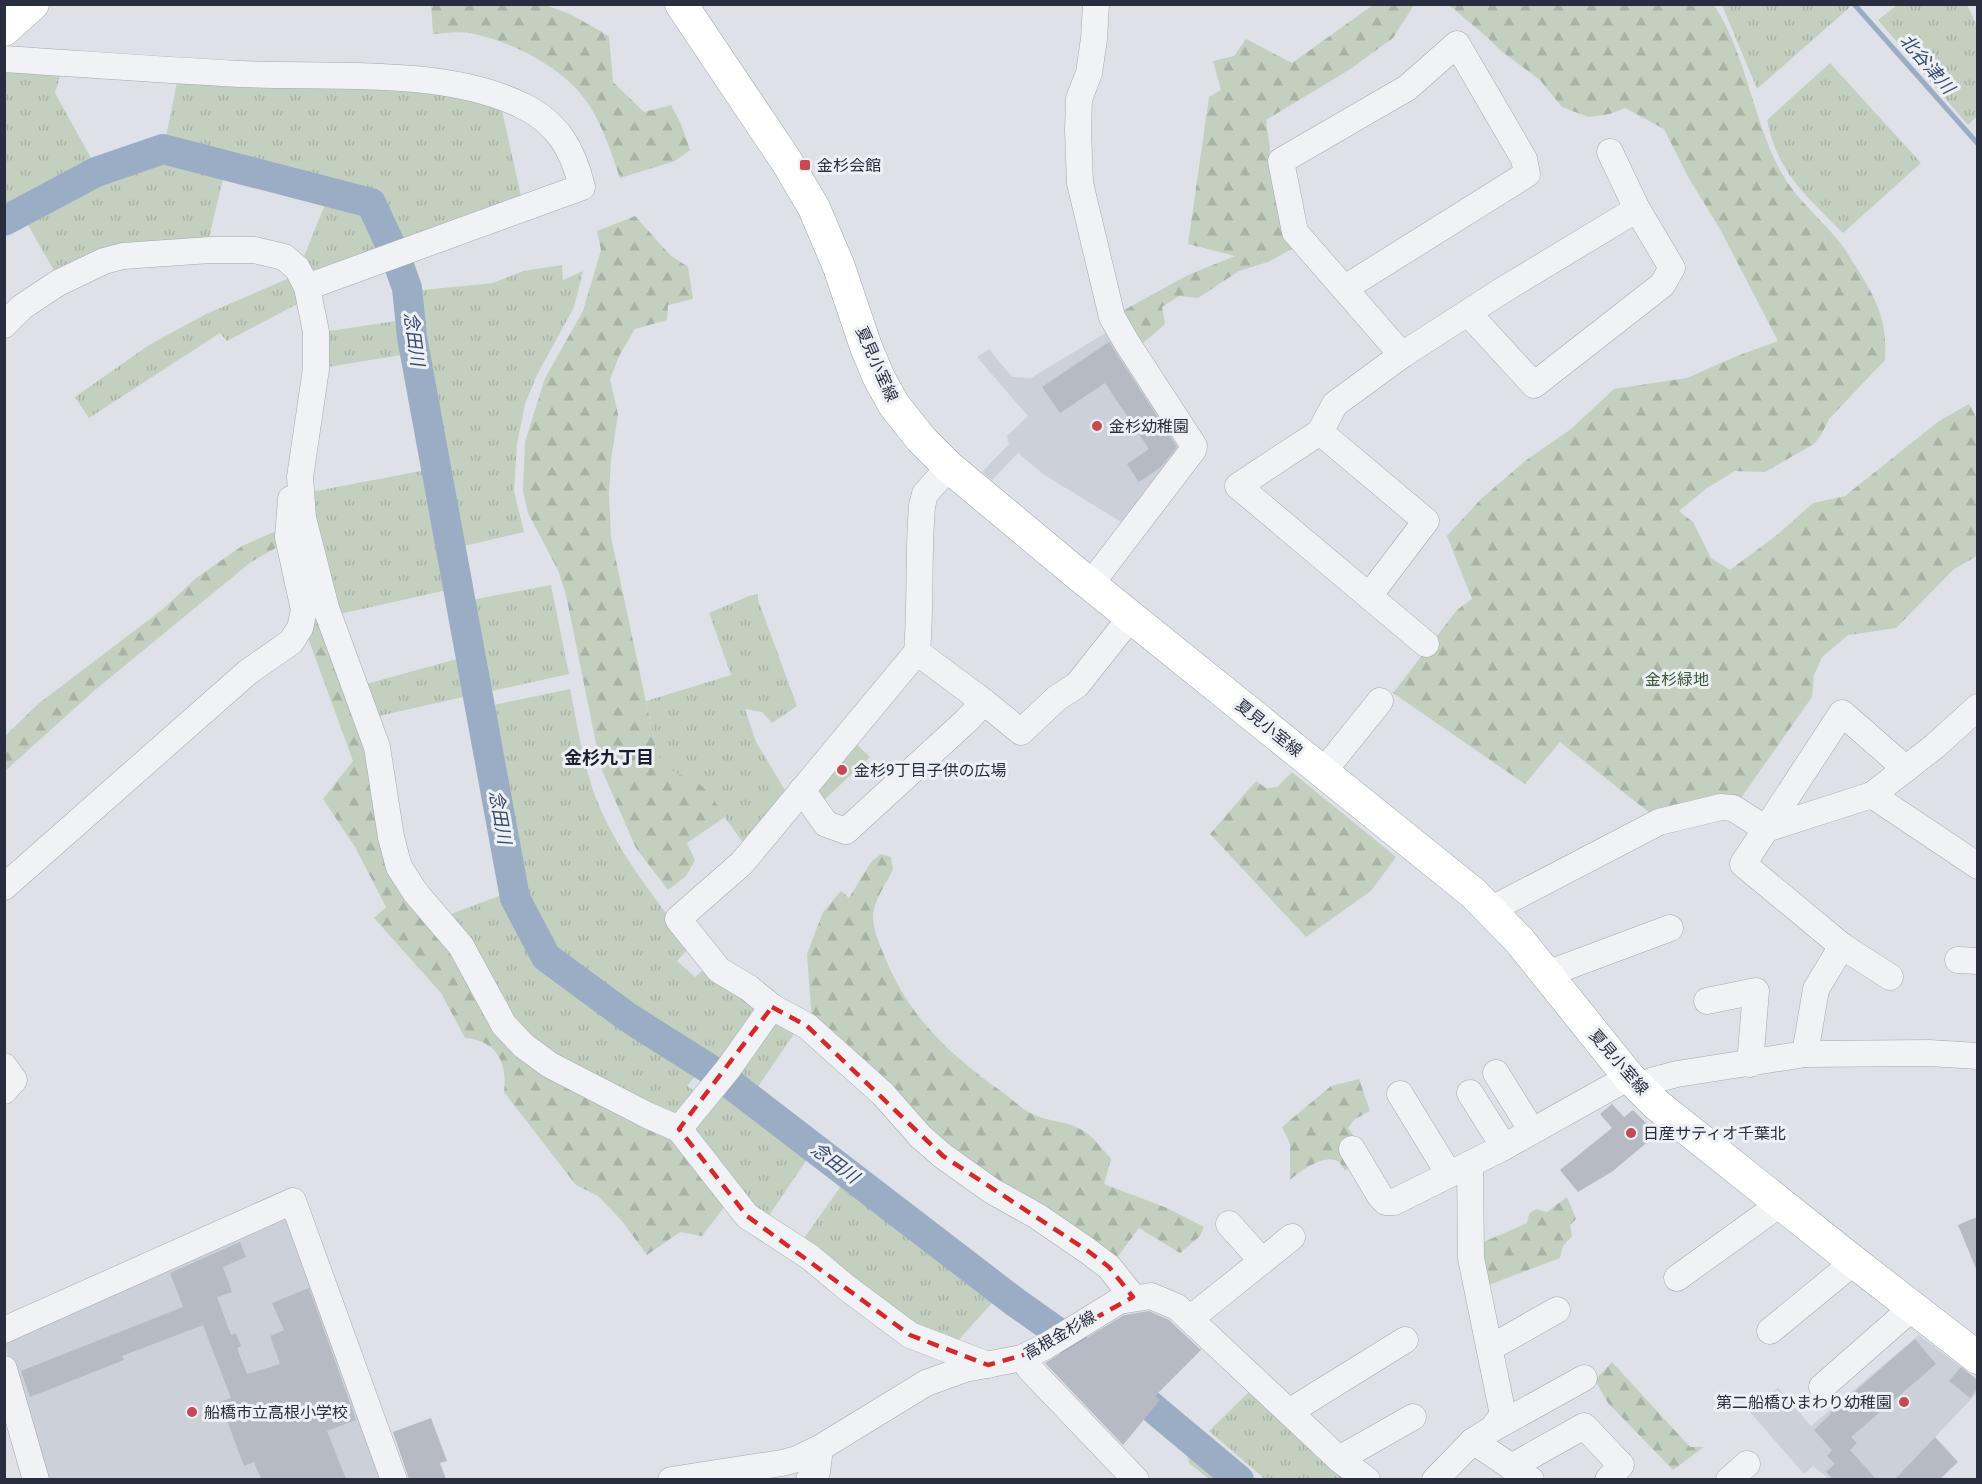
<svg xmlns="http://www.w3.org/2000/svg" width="1982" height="1484" font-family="'Fira Sans','Noto Sans JP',sans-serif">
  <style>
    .built { fill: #ccd0d8 }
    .grass { fill: url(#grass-tufts) }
    .forest { fill: url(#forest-firs) }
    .pitch { fill: #c3d0c0 }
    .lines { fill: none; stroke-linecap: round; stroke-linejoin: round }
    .stream { stroke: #9bacc5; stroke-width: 5 }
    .river { stroke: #9bacc5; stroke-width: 30 }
    .building { fill: #b6bac3 }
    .minor-casing { stroke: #a4a8b1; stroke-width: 27 }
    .major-casing { stroke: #9ea5b2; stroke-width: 33 }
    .minor { stroke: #f1f2f5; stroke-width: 26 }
    .major { stroke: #fff; stroke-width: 32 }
    .marked { fill: none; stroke: #d62828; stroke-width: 4.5; stroke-dasharray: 12 8; stroke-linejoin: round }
    .poi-dot { fill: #c54a53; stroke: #edf0f4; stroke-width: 2 }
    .labels { text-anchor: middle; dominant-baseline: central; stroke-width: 6; stroke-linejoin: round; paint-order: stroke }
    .poi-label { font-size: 16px; fill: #282e3d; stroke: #edf0f4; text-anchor: start }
    .street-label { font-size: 16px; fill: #282e3d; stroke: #edf0f4 }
    .park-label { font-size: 16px; fill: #3a5737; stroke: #edf0f4 }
    .water-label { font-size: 18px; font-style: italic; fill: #354a6e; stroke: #edf0f4 }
    .neighbourhood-label { font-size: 18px; font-weight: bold; fill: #1b1f2d; stroke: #edf0f4 }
  </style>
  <defs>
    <pattern id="grass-tufts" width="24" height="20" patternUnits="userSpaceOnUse" patternTransform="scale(1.5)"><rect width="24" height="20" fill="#c3d0c0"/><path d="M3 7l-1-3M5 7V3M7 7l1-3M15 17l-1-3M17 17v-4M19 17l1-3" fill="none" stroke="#a8b3a6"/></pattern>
    <pattern id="forest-firs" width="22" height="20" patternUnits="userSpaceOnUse" patternTransform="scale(1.5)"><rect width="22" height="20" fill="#c3d0c0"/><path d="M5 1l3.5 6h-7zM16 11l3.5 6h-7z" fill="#a8b3a6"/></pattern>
  </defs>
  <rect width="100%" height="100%" fill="#dee1e7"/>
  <g class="built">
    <path d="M1112,329L1190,444L1126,525L1043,474L1018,453L992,480L982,472L1009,444L1007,436L1028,416L977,357L989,349L1012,377L1031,378Z"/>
    <path d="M289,1210L386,1479H41L5,1345L4,1336Z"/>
    <path d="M1919,1335L1977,1379V1393L1895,1479H1829L1813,1466L1804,1474L1749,1411L1778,1388L1811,1426Z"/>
  </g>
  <g class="grass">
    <path d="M1848,5L1850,7L1757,89L1722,5Z"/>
    <path d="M1897,5H1967L1977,26V116L1968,125L1878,20Z"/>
    <path d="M1830,63L1921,163L1843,233C1806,195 1778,174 1767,120Z"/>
    <path d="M4,72L60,76L55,93L96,167L5,216Z"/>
    <path d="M177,82L404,86L481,95L502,111L523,205L399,251L371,198L165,142Z"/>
    <path d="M163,154L225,170L208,242L56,274L24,218L98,175Z"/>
    <path d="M328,197L368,208L390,255L312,280L301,264Z"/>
    <path d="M562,265L563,280L583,271L574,307L537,375L525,404L517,444L514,491L524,532L456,548L417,337L413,291L493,283L523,271Z"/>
    <path d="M294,276L303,301L227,341L220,333L89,418L75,397L149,345L206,314Z"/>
    <path d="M403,320L408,354L321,368L322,332Z"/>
    <path d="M431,469L452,589L335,615L309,516L311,492Z"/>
    <path d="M551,585L569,674L483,693L466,601Z"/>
    <path d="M758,594V600L797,706L772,723L762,712L745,709L756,742L789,797L747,848L703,787L688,778L676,775L660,761L656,749L646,701L731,675L709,613L749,596Z"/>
    <path d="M464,657L472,695L370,718L359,686Z"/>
    <path d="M570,689C576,717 580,746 588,774C606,840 651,892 691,946L677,961L695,977L706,967L759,1006L722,1069L635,1015L553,955L519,896L484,707Z"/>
    <path d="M507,893L547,966L626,1021L703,1067L687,1086L701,1095L680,1123L529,1044L443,917Z"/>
    <path d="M777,1015L798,1028L755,1091L730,1074Z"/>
    <path d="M721,1085L816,1146L766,1220L687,1131Z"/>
    <path d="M851,1172L1009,1284L955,1344L917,1331L802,1241Z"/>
    <path d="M1252,1389L1349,1479H1265L1209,1431Z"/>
    <path d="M1165,1404L1248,1479H1209L1189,1463L1184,1438L1164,1422L1150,1424Z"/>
  </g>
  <g class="forest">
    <path d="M431,5H545L570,14L609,36L613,82L644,112L671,105L681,124L690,150L675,161L620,178C611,152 603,126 587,102C563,67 511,41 470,33C459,31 445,33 433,34Z"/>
    <path d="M1373,5H1414L1393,38L1349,70L1266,120L1274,178L1299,245L1268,262L1239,271L1198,298L1179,296L1162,307L1165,324L1141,345L1117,314L1188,275L1235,256L1188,244L1209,97L1221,90L1213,61L1234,56L1246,39L1292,63Z"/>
    <path d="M1449,5H1714C1746,53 1753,120 1780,170C1794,197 1819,217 1838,240C1845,248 1850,258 1856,267C1876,298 1888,322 1885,360L1829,419L1821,435L1814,444L1765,472L1735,471L1707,488L1679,511L1693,522L1711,558L1730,570L1777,535L1813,503L1845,496L1939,421L1969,404L1977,419V556L1954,569L1896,628L1848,635L1822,657L1814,675L1812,697L1741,798L1656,818L1560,742L1525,784L1393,693L1457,610L1472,599L1447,536L1481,499L1525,461L1571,429L1614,389L1687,378L1737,356L1778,341L1720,229L1688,177L1664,129L1625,108L1610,114L1588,117L1562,107L1540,80L1501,51L1488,38Z"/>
    <path d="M635,216L670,255L688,267L693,299L668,305L667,320L635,329L620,354L610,379L618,414L611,460L609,495L611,537L656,749C667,778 682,770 702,786C711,793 718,807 725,817L687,843L695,860L686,876L668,890L636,848L601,768L566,595L558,570L528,513L523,491L525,442L545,378L583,311L601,250L597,231Z"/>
    <path d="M299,520L364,725L387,838L501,1026L677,1132L728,1202L702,1236L680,1232L647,1255L622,1221L598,1196L576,1185L504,1092C508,1064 497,1040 465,1038L441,993L374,918L386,907L355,847L323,799L353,761L307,635Z"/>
    <path d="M281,529V545L251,562L95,690L5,771V736L38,704L163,609L196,578L242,546Z"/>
    <path d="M1292,772L1396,857L1371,891L1306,937L1210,834L1256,781L1266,788L1277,787Z"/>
    <path d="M881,854L891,857L893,870C886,883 874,900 873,916C873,929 879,943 884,955C908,1017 952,1057 1005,1094C1014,1101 1024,1111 1035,1115C1047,1121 1062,1121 1074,1126C1091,1133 1100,1146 1111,1159L1104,1184L1167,1208L1204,1227L1200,1236L1180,1253L1139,1228L1113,1263L994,1187L812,1022L807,954L823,912L841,891L849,898L871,862Z"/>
    <path d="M1359,1079L1370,1111L1355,1119L1348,1128L1356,1139V1161L1345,1171C1343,1168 1342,1165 1339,1162C1326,1152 1299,1172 1290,1180V1144L1282,1127L1331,1086Z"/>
    <path d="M1567,1197L1576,1219L1570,1225L1572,1236L1563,1246L1560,1258L1486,1286L1479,1244L1527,1223L1529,1214L1536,1209L1547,1212Z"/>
    <path d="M1612,1362L1690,1447H1704L1673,1470L1608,1403L1595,1380Z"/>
  </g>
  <path class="pitch" d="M851,739L870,757L824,800L819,796L818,782Z"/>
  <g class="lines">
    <path class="stream" d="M1854,4L1978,144"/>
    <g class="river">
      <path d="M4,221L96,172L163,149L371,203L396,257L407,288L412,337L515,898L546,957L629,1018L719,1075L1015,1302L1063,1336L1083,1354"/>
      <path d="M1119,1385L1147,1403L1239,1480"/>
    </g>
  </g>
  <g class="building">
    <path d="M1109,342L1177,447L1161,467L1139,482L1127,464L1149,449L1105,383L1060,413L1042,387Z"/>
    <path d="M1612,1104L1624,1117L1633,1110L1657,1134L1613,1171L1578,1192L1560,1170L1612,1128L1600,1114Z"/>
    <path d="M1977,1217V1271L1958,1225Z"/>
    <path d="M240,1242L246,1257L223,1267L232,1292L217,1297L231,1335L236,1333L241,1346L237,1348L247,1374L280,1364L270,1336L284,1330L272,1303L309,1288L356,1420L327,1431L346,1479H261L254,1462L244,1466L225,1415L206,1423L201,1409L231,1398L203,1325L122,1356L124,1360L30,1397L21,1371L183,1307L170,1273Z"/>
    <path d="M1149,1311L1169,1320L1201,1350L1155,1396L1160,1400L1123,1445L1045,1363L1124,1315Z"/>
    <path d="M1915,1339L1936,1364L1851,1437L1857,1443L1850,1450L1876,1479H1833L1826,1472L1835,1464L1827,1456L1832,1450L1814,1430L1831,1414L1830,1413Z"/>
    <path d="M1961,1367L1977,1380V1389L1970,1398L1949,1381Z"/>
    <path d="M431,1418L447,1461L440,1463L446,1479H409L393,1432Z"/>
    <path d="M1935,1437L1958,1462L1940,1479H1895Z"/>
  </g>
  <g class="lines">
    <g class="minor-casing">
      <g id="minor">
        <path d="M4,59C83,64 162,70 240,74C327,78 445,67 523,106C558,123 573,150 582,187L307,287"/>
        <path d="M1345,288L1527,174L1524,159L1457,44L1407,88L1281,161L1295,232L1402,355"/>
        <path d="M1468,313L1534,385L1662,285L1672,268L1637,209"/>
        <path d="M4,325L22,307L58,283L104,261L123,256L210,250H254L284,257L297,268L307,287L316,332V369L300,477L303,518L326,608L377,747L391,837L399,867L415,892L461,946L504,1025L524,1046L550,1065L647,1115L679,1129L747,1216L810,1257L847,1288L910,1335L988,1365"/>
        <path d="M1320,432L1426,521L1369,596"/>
        <path d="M949,467L925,494L922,506C918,555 921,603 917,652L742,863L678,919L719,970L749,988L772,1007L807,1026L883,1094L921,1137L943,1156L992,1191L1037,1216L1088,1251L1109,1267L1133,1297"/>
        <path d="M1090,585L1193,450L1194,446L1127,343L1112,317L1080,183L1078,130L1079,99L1089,73L1094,39L1096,4"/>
        <path d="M1426,644L1238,486L1320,432L1335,404L1402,355L1503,290L1637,209L1610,152"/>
        <path d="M917,652L984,702L1021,732L1057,698L1077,685L1131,617"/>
        <path d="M1323,772L1380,701"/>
        <path d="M802,790L826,824L846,831L966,721L984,702"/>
        <path d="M1872,795L1978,866"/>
        <path d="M4,887L248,672L291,642L300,628L304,610L288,537L291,499"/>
        <path d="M1490,910L1659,822L1721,807L1733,808L1766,829L1872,795L1935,746L1978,707"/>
        <path d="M1958,960L1978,961"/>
        <path d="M1547,974L1670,928"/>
        <path d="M1890,977L1842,946L1743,864L1842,713L1906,769"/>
        <path d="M1707,1001L1756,991L1750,1064"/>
        <path d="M1805,1054L1816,989L1842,946"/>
        <path d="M4,1066L14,1080L4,1091"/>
        <path d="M1496,1073L1532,1131"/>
        <path d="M1640,1088L1651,1081L1677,1074L1805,1054L1929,1053L1978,1056"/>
        <path d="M1470,1093L1504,1147"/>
        <path d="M1400,1094L1449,1174"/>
        <path d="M679,1129L728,1069L772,1007"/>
        <path d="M1352,1149L1380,1196L1386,1202H1394L1470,1164"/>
        <path d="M1229,1224L1262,1261"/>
        <path d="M1677,1278L1780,1204"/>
        <path d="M1191,1318L1292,1237"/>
        <path d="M4,1330L293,1201L394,1480"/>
        <path d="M1770,1331L1854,1262"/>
        <path d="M1490,1348L1557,1310"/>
        <path d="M1022,1358L1030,1369L1136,1480"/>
        <path d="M4,1369L36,1480"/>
        <path d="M1822,1387L1912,1308"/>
        <path d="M1289,1412L1405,1340"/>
        <path d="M1492,1429L1584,1378"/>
        <path d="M1473,1441L1531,1480"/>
        <path d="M1339,1459L1413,1417"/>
        <path d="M1511,1467L1584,1426L1621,1465L1608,1480"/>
        <path d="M671,1480L782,1463L797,1459L820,1448L926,1383L965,1369L1022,1358L1046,1346L1119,1301L1151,1296L1177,1307L1339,1459L1367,1480"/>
        <path d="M809,1480L817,1472L820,1448"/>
        <path d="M1435,1480L1473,1441L1492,1429L1503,1415L1471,1258L1470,1164L1504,1147L1629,1077"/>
        <path d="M1729,1480L1747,1464"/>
      </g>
    </g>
    <g class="major-casing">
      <g id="major">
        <path d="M681,4L787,162L814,208L839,267L866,347L879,378L894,405L921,439L949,467L1075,572L1473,893L1519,940L1629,1077L1657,1105L1854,1262L1978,1358"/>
        <path d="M4,30L33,4"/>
      </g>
    </g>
    <use href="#minor" class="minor"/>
    <use href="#major" class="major"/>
  </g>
  <path class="marked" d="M772,1007L807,1026L943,1156L1088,1251L1109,1267L1133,1297L1034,1352L988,1365L910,1335L747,1216L679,1129Z"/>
  <g class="poi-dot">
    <rect x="799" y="159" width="12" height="12" rx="3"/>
    <circle cx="1097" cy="426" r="6"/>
    <circle cx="842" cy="770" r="6"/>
    <circle cx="1631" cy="1133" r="6"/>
    <circle cx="1904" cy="1402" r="6"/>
    <circle cx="192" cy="1412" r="6"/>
  </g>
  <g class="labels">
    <g class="poi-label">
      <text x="817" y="165">金杉会館</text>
      <text x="1109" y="426">金杉幼稚園</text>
      <text x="854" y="770">金杉9丁目子供の広場</text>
      <text x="1643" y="1133">日産サティオ千葉北</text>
      <text x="1892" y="1402" text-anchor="end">第二船橋ひまわり幼稚園</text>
      <text x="204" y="1412">船橋市立高根小学校</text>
    </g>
    <g class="street-label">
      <text transform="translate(877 364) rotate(66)">夏見小室線</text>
      <text transform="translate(1269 728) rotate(39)">夏見小室線</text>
      <text transform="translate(1619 1062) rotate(49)">夏見小室線</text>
      <text transform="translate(1060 1335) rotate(-30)">高根金杉線</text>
    </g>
    <g class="park-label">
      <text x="1677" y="679">金杉緑地</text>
    </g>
    <g class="water-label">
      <text transform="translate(1927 64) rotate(49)">北谷津川</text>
      <text transform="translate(414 339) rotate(82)">念田川</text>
      <text transform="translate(500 817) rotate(80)">念田川</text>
      <text transform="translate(835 1163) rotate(37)">念田川</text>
    </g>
    <g class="neighbourhood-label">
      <text x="609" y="758">金杉九丁目</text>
    </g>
  </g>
  <rect width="1982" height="1484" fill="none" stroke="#282e3d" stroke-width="12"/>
</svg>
